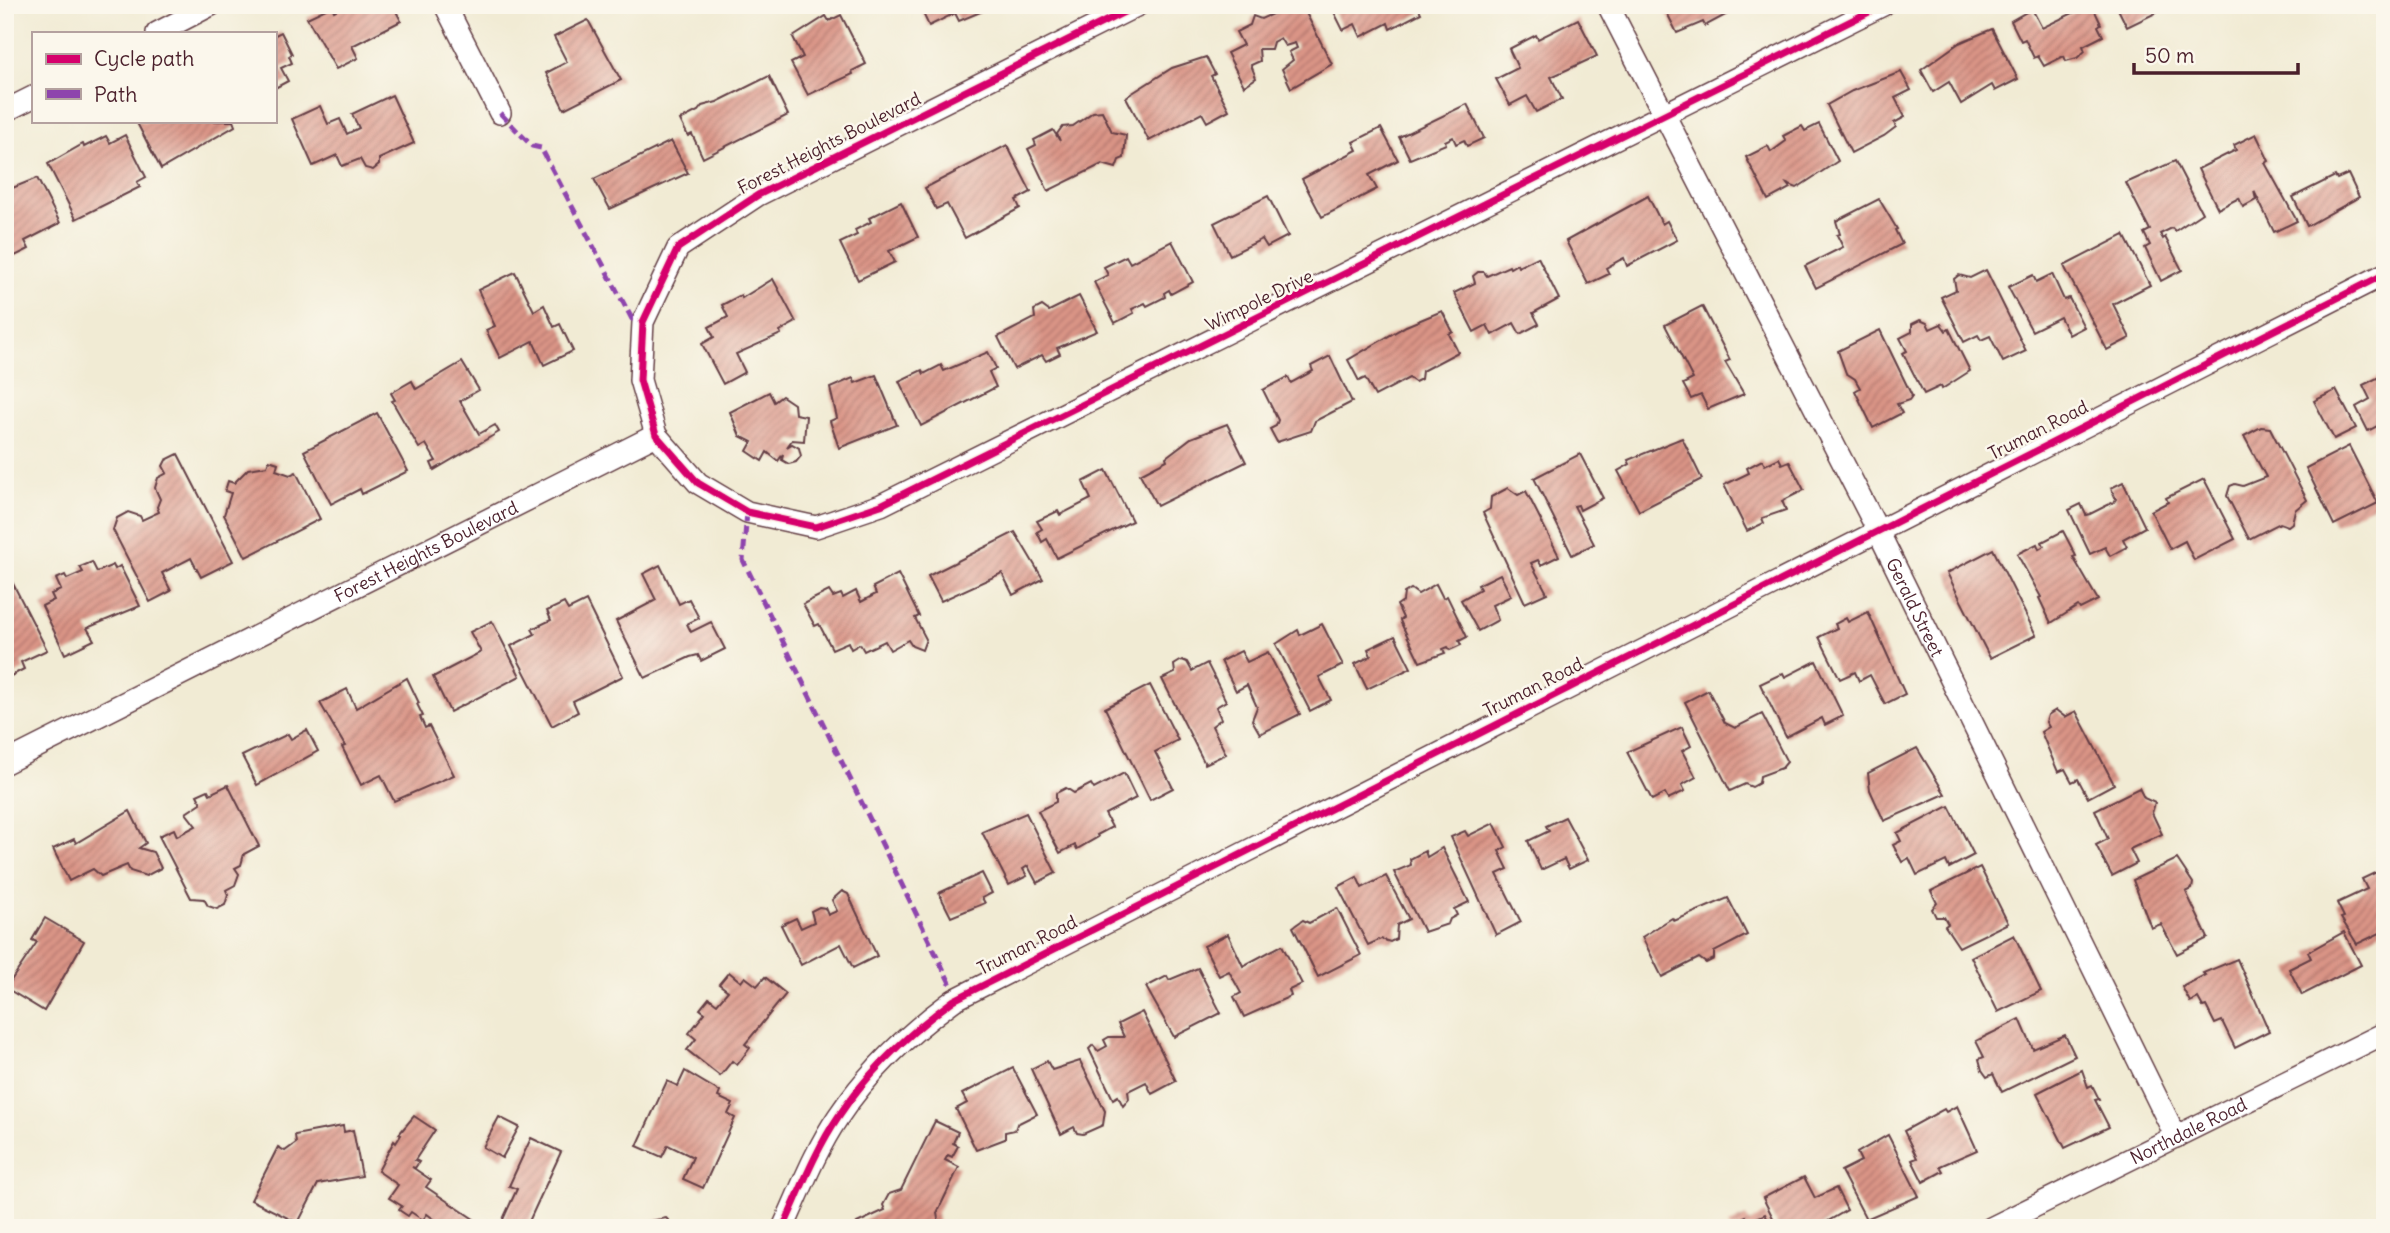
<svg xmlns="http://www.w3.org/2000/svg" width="2390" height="1233" font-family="Delius,sans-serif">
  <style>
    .building { fill: url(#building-hatch) }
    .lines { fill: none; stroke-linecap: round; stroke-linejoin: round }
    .street-casing { stroke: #633e44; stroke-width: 24 }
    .street { stroke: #fff; stroke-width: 21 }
    .quiet { stroke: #8e44ad; stroke-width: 5; stroke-dasharray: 10 5; stroke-linecap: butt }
    .cycleway-casing { stroke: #fbf7ec; stroke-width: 11 }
    .cycleway { stroke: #d6006c; stroke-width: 7 }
    .labels { text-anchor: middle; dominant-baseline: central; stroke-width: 5; stroke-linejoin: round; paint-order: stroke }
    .street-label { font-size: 18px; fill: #4a1f2b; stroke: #fbf7ec }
  </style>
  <defs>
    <pattern id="building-hatch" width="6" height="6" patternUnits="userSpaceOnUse" patternTransform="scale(1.75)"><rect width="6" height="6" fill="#da9486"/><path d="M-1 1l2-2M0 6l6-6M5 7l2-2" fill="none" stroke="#b3786e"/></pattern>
  </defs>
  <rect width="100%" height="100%" fill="#fbf7ec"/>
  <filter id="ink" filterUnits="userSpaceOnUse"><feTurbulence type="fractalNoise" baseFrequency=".0143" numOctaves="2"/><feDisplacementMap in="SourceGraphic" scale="14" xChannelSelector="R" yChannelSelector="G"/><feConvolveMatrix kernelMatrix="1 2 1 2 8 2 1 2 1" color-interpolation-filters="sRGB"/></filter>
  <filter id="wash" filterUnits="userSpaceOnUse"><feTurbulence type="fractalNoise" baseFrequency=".00686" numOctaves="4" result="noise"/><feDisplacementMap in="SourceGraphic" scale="28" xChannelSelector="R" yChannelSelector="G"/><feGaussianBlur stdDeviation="1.57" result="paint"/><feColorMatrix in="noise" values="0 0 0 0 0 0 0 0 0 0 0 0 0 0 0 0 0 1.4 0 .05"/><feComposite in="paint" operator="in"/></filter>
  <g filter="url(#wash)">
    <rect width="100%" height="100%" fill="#f1ebd4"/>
    <g id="blocks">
      <g class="building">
        <path d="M345,5H393L401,21L352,46L358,58L336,69L307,18L332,6L334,11Z"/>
        <path d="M919,5H997L959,21L955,13L929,26Z"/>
        <path d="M1292,5H1302L1332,64L1291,88L1282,69L1293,60L1289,52L1297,48L1295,43L1285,46L1280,38L1273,42L1271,49H1259L1260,61L1251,65L1256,78L1244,86L1227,53L1243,45L1236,32L1250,25L1253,16L1261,19Z"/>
        <path d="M1337,5H1417L1421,13L1390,29L1388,23L1361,37L1355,24L1343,30L1332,8Z"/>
        <path d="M1663,5H1727L1731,12L1705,26L1703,22L1677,33Z"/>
        <path d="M2069,5H2092L2101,24L2098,26L2103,36L2083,46L2085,51L2077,58L2066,61L2064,56L2044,66L2038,56L2034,58L2025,39L2021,41L2011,21L2032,9L2042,28L2073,13Z"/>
        <path d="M2116,5H2160L2162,10L2127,27Z"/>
        <path d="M841,15L866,64L852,71L853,74L808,95L791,63L803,57L793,37L826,16L829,21Z"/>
        <path d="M1578,19L1597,56L1551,77L1562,99L1536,112L1527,96L1510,105L1496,79L1518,68L1509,49L1536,35L1538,39Z"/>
        <path d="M588,20L621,80L564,109L546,73L567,62L554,37Z"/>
        <path d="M1992,29L2018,79L1995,91L1992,85L1961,104L1949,82L1933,92L1921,70L1959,43Z"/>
        <path d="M281,32L292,54L289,56L292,63L281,68L288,81L275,88V35Z"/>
        <path d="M1206,57L1215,74L1211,76L1229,110L1207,122L1202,113L1149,141L1126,97L1172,68Z"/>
        <path d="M1901,72L1911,90L1895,98L1905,117L1894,123L1896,127L1884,136L1851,153L1827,105L1852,91Z"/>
        <path d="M769,76L788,115L703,158L692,134L688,136L680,120L698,111L702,106L717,102Z"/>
        <path d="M392,95L414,143L379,159V165L373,170L365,168L360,159L342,166L337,155L313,166L292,119L320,106L328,124L340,119L347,134L359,128L352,114Z"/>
        <path d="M1467,104L1484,138L1467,146L1464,140L1456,144L1453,137L1445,141L1446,144L1410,159L1399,137Z"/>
        <path d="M1102,111L1112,132L1126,135L1124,158L1119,160L1116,168L1102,164L1048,191L1028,149L1036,145L1034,140L1053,130L1060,141L1057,134L1062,127L1073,126L1093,112Z"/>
        <path d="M136,121H233L235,126L161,169Z"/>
        <path d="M1819,124L1838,161L1797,188L1787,184L1790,188L1768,200L1746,157L1768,146L1771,152L1786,141L1783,136L1802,126L1805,131Z"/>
        <path d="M1381,128L1398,160L1369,175L1377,189L1322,217L1302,179L1357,150L1353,142Z"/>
        <path d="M2256,134L2269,161L2265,163L2297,221L2274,232L2254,191L2256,200L2243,207L2239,198L2218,209L2198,169L2236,150L2234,145Z"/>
        <path d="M125,135L146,177L137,182L140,187L76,219L48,164L83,144L84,147L106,136L110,143Z"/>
        <path d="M671,141L688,173L610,209L594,179Z"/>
        <path d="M1007,145L1031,192L1016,200L1020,208L965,238L947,204L936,209L925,188Z"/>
        <path d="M2175,161L2202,213L2175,231L2172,228L2160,234L2163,239L2165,237L2182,270L2161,281L2145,248L2150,245L2144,233L2150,230L2126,183Z"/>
        <path d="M2348,174L2359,197L2307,226L2293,197L2335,176L2337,179Z"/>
        <path d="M37,178L60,223L25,241L29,249L5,261V191Z"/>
        <path d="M1268,196L1288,236L1267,247L1262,239L1230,255L1214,223Z"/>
        <path d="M1648,196L1662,224L1667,221L1677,240L1627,266L1624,258L1620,260L1606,268L1609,274L1588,284L1566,241Z"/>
        <path d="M1879,199L1897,229L1895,230L1902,244L1816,288L1805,266L1843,247L1837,235L1840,234L1836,221Z"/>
        <path d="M901,202L918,237L889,251L895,262L858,280L840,243L857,235L855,230L871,222L869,218Z"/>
        <path d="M2124,235L2150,285L2113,304L2130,338L2107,350L2064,266Z"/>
        <path d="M1172,241L1193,282L1171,294L1169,290L1164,293L1165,297L1147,306L1145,303L1132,309L1134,313L1115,323L1094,282L1108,275L1104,267L1126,256L1130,263Z"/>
        <path d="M1538,257L1559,299L1533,313L1539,324L1520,334L1514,323L1492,335L1487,325L1474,332L1454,293L1475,283L1473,276L1478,272H1484L1487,276L1509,266L1510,268L1517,264L1518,267Z"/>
        <path d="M1986,270L2026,351L2003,362L1990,336L1981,340L1978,335L1964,342L1941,297L1956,290L1954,279L1959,275L1970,278Z"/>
        <path d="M515,272L534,311L544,305L554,327L560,324L573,351L544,365L533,341L500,358L486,330L495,326L478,290Z"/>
        <path d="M2052,274L2064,300L2069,298L2084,327L2069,335L2060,317L2032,331L2008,287L2033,275L2036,282Z"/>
        <path d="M773,279L796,322L780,331L781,334L736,354L745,372L723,384L702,344L714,337L709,327L728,317L722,305L741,295L742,298Z"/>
        <path d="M1079,296L1097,331L1057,348L1060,354L1046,361L1042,355L1014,369L998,337L1035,318L1034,310L1042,306L1049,311Z"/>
        <path d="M1702,306L1730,360L1725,362L1744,394L1708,409L1701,395L1691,399L1683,384L1693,379L1665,325Z"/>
        <path d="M1442,311L1453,332L1449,334L1458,352L1422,371L1421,379L1415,382L1409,378L1375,396L1365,378L1359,381L1348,360L1406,326Z"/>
        <path d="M1920,320L1927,323L1930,329L1941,324L1946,331L1949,329L1970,371L1942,389L1941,386L1924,394L1903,353L1907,351L1900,338L1912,332V324Z"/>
        <path d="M1880,330L1912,396L1909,400L1897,404L1902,413L1873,428L1855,391L1860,388L1855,379L1846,373L1838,351Z"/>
        <path d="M988,352L996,368L989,372L996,387L921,426L899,381L922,370L924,374L941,365L944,371Z"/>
        <path d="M1330,356L1352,402L1315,421L1311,431L1277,442L1270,429L1276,426L1278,420L1263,390L1288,377L1291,383L1313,371L1311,366Z"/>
        <path d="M462,362L479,390L460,401L479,434L495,425L499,432L434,470L431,463L436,461L426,444L419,448L392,401L395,400L391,393L412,381L416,389Z"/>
        <path d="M2385,374V414L2382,416L2385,422L2368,431L2356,407L2370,399L2363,385Z"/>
        <path d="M876,375L897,425L839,448L830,421L837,418L830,388L853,378L855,383Z"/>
        <path d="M2336,390L2356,428L2334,439L2314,401Z"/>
        <path d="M769,392L774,402L782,396L794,404L795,414L806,416L804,441L792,440L787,447L792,444L799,448L801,456L796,462L789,464L782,460L783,454L778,461L767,452L762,461L747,451L752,442L740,436L730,412Z"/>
        <path d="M377,413L408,471L362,494L360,489L331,504L304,451Z"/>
        <path d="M1227,424L1246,462L1157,506L1140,474L1167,460L1166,457L1191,438Z"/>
        <path d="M2261,427L2270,428L2307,500L2295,510L2292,523L2288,526L2280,523L2249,539L2227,496L2230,486L2235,484L2243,486L2266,477L2244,436Z"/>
        <path d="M1682,438L1702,479L1639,511L1618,471L1630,464L1628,460Z"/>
        <path d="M2349,446L2378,503L2334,525L2306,468Z"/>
        <path d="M178,454L233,561L201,577L191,558L162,573L171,591L150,602L113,530L117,518L128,512L140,516L142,520L159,512L157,507L160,499L155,488L158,478L167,473L163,466L166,460Z"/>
        <path d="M1580,454L1603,498L1580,510L1578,505L1574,506L1594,544L1572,555L1534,478Z"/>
        <path d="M1779,458L1782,464L1789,461L1804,490L1782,501L1786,510L1762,518L1764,523L1747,531L1724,485L1749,473L1747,468L1762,460L1765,465Z"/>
        <path d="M269,460L278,463L276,470L290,475L296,472L320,519L246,557L224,515L231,493L225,491L228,481L234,483L248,469L267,466Z"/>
        <path d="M1106,470L1132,521L1057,558L1047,539L1042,542L1037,532L1042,529L1037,521L1058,511L1060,515L1091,499L1083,482Z"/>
        <path d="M2204,479L2235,539L2194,560L2185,541L2170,549L2151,511L2168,502L2166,498Z"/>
        <path d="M2123,482L2145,527L2123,539L2127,547L2110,556L2105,547L2090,554L2069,510L2081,504L2086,515L2090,514L2114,502L2116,499L2111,488Z"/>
        <path d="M1508,488L1518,495L1526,491L1559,556L1541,565L1538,560L1531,563L1547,593L1525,603L1483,513L1490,509L1491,497Z"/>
        <path d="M2063,531L2076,556L2073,557L2098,600L2080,609L2078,606L2051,623L2039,598L2041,597L2017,554L2037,544L2039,549L2044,546L2042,542Z"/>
        <path d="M1015,532L1043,579L1013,595L1002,573L941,601L928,576Z"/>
        <path d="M1993,549L2036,635L1990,658L1947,573Z"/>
        <path d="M92,562L97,572L113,565L115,569L120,566L140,606L87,628L94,640L65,654L42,606L54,600L51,594L61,590L56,579L65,575L67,579L83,572L80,567Z"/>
        <path d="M660,565L679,604L689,599L699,618L687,624L691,632L711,622L725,649L701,661L698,655L690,657L645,678L616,621L656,600L643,574Z"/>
        <path d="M5,568L47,650L21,662L24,669L7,678Z"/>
        <path d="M898,574L919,616L915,618L926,639L922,650L912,646L908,640L890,650L885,641L864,651L860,644L851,649L848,642L832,649L819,624L815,626L803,604L829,591L833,597L841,594L843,598L856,591L861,602L876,594L873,587Z"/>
        <path d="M1500,574L1511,596L1492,605L1498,620L1478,631L1461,600L1480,589L1478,585Z"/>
        <path d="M1436,584L1443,598L1447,596L1467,637L1459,641L1461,645L1450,650L1448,647L1443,649L1445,653L1420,662L1401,623L1400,620L1403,618L1397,605L1403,601L1404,593L1411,589L1418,594Z"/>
        <path d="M586,601L623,676L573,701L578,712L552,726L511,646L535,634L532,629L551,620L547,611L564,603L568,610Z"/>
        <path d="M1868,612L1905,694L1885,704L1870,675L1859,681L1855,672L1840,679L1819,637L1837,628L1835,624L1846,618L1848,622Z"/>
        <path d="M492,621L520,676L450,712L433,677L481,652L470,632Z"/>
        <path d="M1322,624L1343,665L1319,677L1331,700L1310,711L1276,644L1298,630L1300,635Z"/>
        <path d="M1395,636L1411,668L1367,689L1355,664L1371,656L1368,649Z"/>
        <path d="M1241,651L1247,662L1268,652L1300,714L1260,734L1252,720L1257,707L1247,685L1236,691L1221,661Z"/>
        <path d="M1182,660L1187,662L1192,671L1207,663L1226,701L1216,707L1221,719L1212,726L1226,754L1205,764L1162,679L1175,673L1174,665Z"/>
        <path d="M1816,661L1843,716L1825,725L1822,718L1786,737L1760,684L1783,673L1785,677Z"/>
        <path d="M407,678L419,703L417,704L423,716L420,717L425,728L429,726L454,775L394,801L381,775L361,785L342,747L345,746L320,703L347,689L356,708Z"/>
        <path d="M1150,685L1178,740L1155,752L1173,788L1150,800L1105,708Z"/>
        <path d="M1708,690L1725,723L1735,728L1762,714L1787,762L1782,768L1760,776L1759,783L1752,787L1745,784L1730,791L1685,702Z"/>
        <path d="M2056,710L2065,717L2076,711L2114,784L2088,798L2078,779L2072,782L2065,769L2058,772L2041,732L2049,727L2046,722L2048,715Z"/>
        <path d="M1682,727L1691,746L1682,751L1696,777L1682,785L1685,791L1668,799L1665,793L1652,800L1627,752Z"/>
        <path d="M307,730L318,751L257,785L242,756L288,734L291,739Z"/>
        <path d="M1917,748L1945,794L1884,821L1870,790L1868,773Z"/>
        <path d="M1124,773L1136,798L1105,814L1112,827L1097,835L1098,837L1077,849L1075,845L1060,853L1038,811L1056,802V793L1066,788L1074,793L1091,784L1094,789Z"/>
        <path d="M228,785L259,846L244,854L241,865L235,868L239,874L235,885L226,890L228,895L225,905L217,909L208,906L204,899L191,898L159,836L174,829L177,836L196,826L186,813L201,803L197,795L208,790L210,794Z"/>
        <path d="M2139,788L2144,798L2155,803L2152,813L2162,834L2130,849L2137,863L2112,876L2096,845L2108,839L2095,810Z"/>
        <path d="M1949,806L1974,855L1949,868L1946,861L1917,875L1909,858L1902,862L1893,845L1901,841L1897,833Z"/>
        <path d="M130,811L146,843L139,848L153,852L161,868L146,876L130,871L127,865L101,876L93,869L69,881L53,849L74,839L76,843Z"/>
        <path d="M1026,813L1056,873L1037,883L1028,866L1023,869L1027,876L1009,885L982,832Z"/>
        <path d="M1565,817L1588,860L1569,869L1564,859L1541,870L1528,841L1549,831L1546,826Z"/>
        <path d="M1494,823L1506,847L1499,851L1508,869L1497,874L1521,922L1496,935L1451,837L1465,831L1468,836Z"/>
        <path d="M1442,848L1469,902L1454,909L1457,915L1450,919L1448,924L1424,932L1394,872L1411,865L1410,859L1425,851L1427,857Z"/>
        <path d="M2177,859L2193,883L2192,889L2186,892L2208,938L2177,954L2161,924L2151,928L2133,880Z"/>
        <path d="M1980,867L2008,923L1959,947L1945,926L1948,924L1944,917H1936L1932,909L1937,903L1931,891Z"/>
        <path d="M2385,868V937L2382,932L2357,944L2341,918L2344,917L2337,903L2367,889L2362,879Z"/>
        <path d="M982,873L992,893L982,898L985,903L951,917L939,893Z"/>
        <path d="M1386,876L1409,919L1397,925L1396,939L1390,942L1381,939L1368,945L1338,887L1357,877L1362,888Z"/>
        <path d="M842,891L848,894L877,956L853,968L841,944L801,965L781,925L796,918L801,928L814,922L811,911L819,907L825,908L828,915L837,911L832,900Z"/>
        <path d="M1728,898L1747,935L1714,952V959L1706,963L1699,958L1662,977L1642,937L1672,918L1674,921Z"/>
        <path d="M1337,908L1361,955L1318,977L1293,927L1303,920L1309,923Z"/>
        <path d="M45,918L84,941L44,1011L6,988L37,942L32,940Z"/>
        <path d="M2344,932L2361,965L2302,995L2289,969L2311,958L2308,952Z"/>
        <path d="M1228,934L1243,966L1282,945L1302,984L1289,990L1291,996L1244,1017L1234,997L1241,993L1229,971L1219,976L1204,946Z"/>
        <path d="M2014,935L2041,991L1998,1012L1971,957Z"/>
        <path d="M2237,959L2269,1031L2235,1048L2222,1021L2215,1024L2206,1006L2203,1007L2198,998L2190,1002L2182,987L2205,975L2203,973Z"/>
        <path d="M1198,968L1221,1013L1174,1037L1146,987L1167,976L1169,980Z"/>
        <path d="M729,972L741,982L745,977L757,986L765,977L786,994L745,1044L750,1048L737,1065L732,1061L720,1076L687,1050L696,1039L689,1033L705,1013L700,1009L709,998L717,1004L728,991L719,984Z"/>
        <path d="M1142,1012L1176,1081L1152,1094L1146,1082L1128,1091L1129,1099L1123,1106L1118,1096L1113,1099L1089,1049L1093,1045L1098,1051L1107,1046L1104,1040L1109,1037H1124L1118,1024Z"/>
        <path d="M2020,1019L2033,1049L2065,1035L2075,1056L2002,1092L1993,1074L1987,1077L1982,1070L1979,1059L1984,1057L1976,1041Z"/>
        <path d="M1047,1061L1052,1070L1080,1061L1105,1111L1103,1125L1083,1134L1077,1133L1074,1127L1061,1134L1031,1069Z"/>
        <path d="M1013,1068L1037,1114L1017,1124L1015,1130L1005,1132V1139L976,1150L956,1109L967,1103L962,1094Z"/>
        <path d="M2082,1070L2088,1087L2092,1085L2099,1099L2095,1100L2109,1127L2065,1148L2037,1093Z"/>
        <path d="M685,1071L720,1092L718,1097L733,1104L728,1114L735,1118L703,1188L683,1179L693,1157L668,1145L662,1157L637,1146L667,1081L678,1086Z"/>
        <path d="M1957,1106L1977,1150L1940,1166L1943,1171L1923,1182L1912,1160L1917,1158L1904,1131L1944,1109L1946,1112Z"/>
        <path d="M414,1116L435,1130L415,1160L419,1162L415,1168L412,1167L431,1180L426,1187L487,1228H446L427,1214L423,1220L411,1212L408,1216L399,1210L402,1206L389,1198L398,1185L378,1171L394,1141L396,1143L401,1135L399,1134Z"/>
        <path d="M499,1117L519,1127L502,1158L483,1147Z"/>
        <path d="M935,1121L958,1132L953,1143L958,1146L952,1157L948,1155L945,1160L959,1167L937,1213L939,1225L937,1228H860L857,1223L885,1210L883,1205L889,1194L901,1190Z"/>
        <path d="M343,1126L344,1132L353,1130L362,1176L318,1184L298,1223L251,1200L278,1147L285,1151L296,1143L295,1135Z"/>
        <path d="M1888,1135L1919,1196L1866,1219L1841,1171L1861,1161L1857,1153Z"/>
        <path d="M531,1138L561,1152L526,1228H499L517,1189L509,1186Z"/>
        <path d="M1804,1177L1815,1198L1836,1188L1847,1210L1816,1228H1778L1763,1198Z"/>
        <path d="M1765,1214L1772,1228H1730L1728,1225L1746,1216L1749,1222Z"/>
        <path d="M666,1218L676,1228H642L646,1222Z"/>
      </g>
    </g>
  </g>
  <g filter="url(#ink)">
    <use href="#blocks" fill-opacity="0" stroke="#633e44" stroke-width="2"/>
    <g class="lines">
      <g class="street-casing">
        <g id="street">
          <path d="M445,5L500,113"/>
          <path d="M1138,5L758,195L678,248L643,322L640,380L656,435L698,483L747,512L816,527L881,505L1883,5"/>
          <path id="s1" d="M1608,5L1877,529L2176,1137"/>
          <path d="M157,33L211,5"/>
          <path d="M5,111L33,97"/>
          <path id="s2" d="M5,763L656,435"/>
          <path d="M783,1228C800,1191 815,1151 838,1117C868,1072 910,1032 954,1000L2385,274"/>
          <path id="s3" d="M1991,1228L2385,1033"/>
        </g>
      </g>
      <use href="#street" class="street"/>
      <g class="quiet">
        <path d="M500,113L532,146L541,148L632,319L643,322"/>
        <path d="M747,512L743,560L951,985"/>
      </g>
      <g class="cycleway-casing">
        <g id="cycleway">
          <path d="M1138,5L758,195L678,248L643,322L640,380L656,435L698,483L747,512L816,527L881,505L1883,5"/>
          <path d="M783,1228C800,1191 815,1151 838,1117C868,1072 910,1032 954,1000L2385,274"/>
        </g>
      </g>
      <use href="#cycleway" class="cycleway"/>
    </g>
  </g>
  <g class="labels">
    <g class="street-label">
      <text transform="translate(829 143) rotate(-27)">Forest Heights Boulevard</text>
      <text transform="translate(1259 300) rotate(-26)">Wimpole Drive</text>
      <text transform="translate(2038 430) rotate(-27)">Truman Road</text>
      <text stroke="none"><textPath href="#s2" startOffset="471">Forest Heights Boulevard</textPath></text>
      <text stroke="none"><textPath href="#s1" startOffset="676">Gerald Street</textPath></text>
      <text transform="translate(1533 687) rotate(-27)">Truman Road</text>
      <text transform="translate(1027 945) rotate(-27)">Truman Road</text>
      <text stroke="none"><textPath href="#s3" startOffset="220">Northdale Road</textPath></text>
    </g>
  </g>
  <rect width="2390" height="1233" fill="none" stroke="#fbf7ec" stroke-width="28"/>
  <rect x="32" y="32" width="245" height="91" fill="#fbf7ec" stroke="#b4a19f" stroke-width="2"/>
  <rect x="46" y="54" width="35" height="10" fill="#d6006c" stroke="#b4a19f" stroke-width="2"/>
  <text x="94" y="66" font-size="21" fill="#4a1f2b">Cycle path</text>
  <rect x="46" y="89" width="35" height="10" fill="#8e44ad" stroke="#b4a19f" stroke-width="2"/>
  <text x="94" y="102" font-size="21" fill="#4a1f2b">Path</text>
  <path d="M2134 63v10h164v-10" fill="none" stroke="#4a1f2b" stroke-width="3.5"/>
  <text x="2145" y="63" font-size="21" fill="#4a1f2b" stroke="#fbf7ec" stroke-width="5" paint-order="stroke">50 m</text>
</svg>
